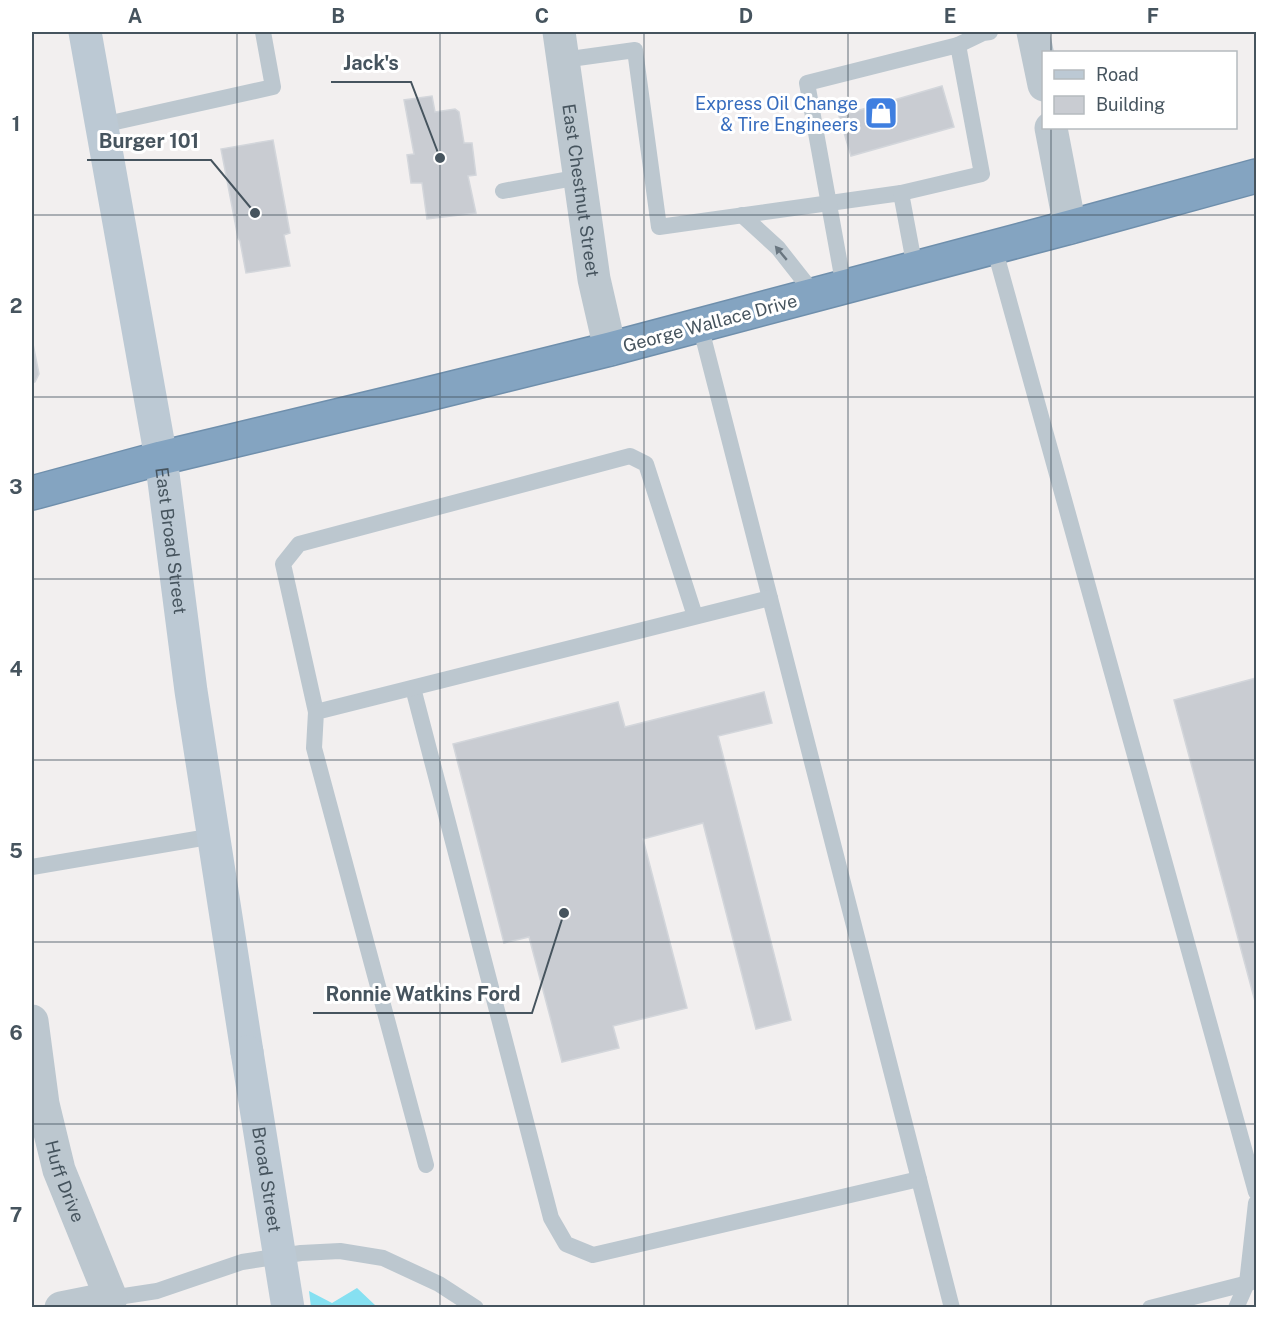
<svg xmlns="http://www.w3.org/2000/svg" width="1288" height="1339" font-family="'Public Sans',sans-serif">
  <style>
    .water { fill: #86e0f1 }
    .building { fill: #c9ccd2; stroke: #d3d6db; stroke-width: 1.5 }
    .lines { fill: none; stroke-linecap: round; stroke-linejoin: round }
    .highway-casing { stroke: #6f8fac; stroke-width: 36 }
    .lane { stroke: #bcc7cf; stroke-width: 16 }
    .street { stroke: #bcc7cf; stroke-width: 33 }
    .secondary { stroke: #bcc9d4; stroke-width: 33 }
    .highway { stroke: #84a4c1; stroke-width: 33 }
    .secondary-bridge { stroke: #bcc9d4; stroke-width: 33 }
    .oneway { fill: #697680 }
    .grid { fill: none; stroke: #46545e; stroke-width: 1.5; stroke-opacity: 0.55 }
    .labels { text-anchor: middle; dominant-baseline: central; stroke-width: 6; stroke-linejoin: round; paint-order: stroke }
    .shop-label { font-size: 18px; fill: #366cbe; stroke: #fff; text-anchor: end }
    .street-label { font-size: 18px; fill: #46545e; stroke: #fff }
    .leader { fill: none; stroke: #46545e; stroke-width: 2 }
    .callout-dot { fill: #46545e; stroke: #fff; stroke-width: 2 }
    .callout-label { font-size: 20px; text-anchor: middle; font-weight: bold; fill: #46545e; stroke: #fff; stroke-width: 6; stroke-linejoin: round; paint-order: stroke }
    .neatline { fill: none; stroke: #46545e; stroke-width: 2 }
    .grid-label { font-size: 20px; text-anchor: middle; font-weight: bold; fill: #46545e }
  </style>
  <rect width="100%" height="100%" fill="#f2efef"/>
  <path class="water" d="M357,1288L376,1306L375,1307H311L309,1291L332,1303Z"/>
  <g class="building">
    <path d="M942,86L954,127L851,156L839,116Z"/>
    <path d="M432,96L435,112L455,109L459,112L464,143H472L476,175L468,176L476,213L427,219L422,183H411L407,155L414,154L404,100Z"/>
    <path d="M273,140L290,233L284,235L290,266L246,273L240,241L238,238L221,149Z"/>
    <path d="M32,339L39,374L35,382L32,383Z"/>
    <path d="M1256,678V1005L1174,700Z"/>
    <path d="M764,692L772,723L718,736L791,1020L756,1029L703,823L643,839L687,1008L613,1026L619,1048L562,1062L529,937L504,943L453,744L618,702L625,727Z"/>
  </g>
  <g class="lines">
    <g class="highway-casing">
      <path id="highway" d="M32,493L161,458L420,396L610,349L1070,227L1256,176"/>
    </g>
    <g class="lane">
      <path d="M958,45L983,33L990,32"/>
      <path d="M563,60L635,50L659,227L901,193L915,268"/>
      <path d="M102,125L273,87L263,32"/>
      <path d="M503,191L580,177"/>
      <path d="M742,215L778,248L815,295"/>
      <path d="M994,247L1256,1192"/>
      <path d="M844,287L807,83L958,45L982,174L901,193"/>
      <path d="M700,325L952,1308"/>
      <path d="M413,688L551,1218L566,1244L593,1255L919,1179"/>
      <path d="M316,712L283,564L299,544L630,456L646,464L695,616"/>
      <path d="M32,867L214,836"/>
      <path d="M426,1165L314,748L316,712L770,598"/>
      <path d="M111,1298L157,1291L242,1262L301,1253L340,1251L383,1258L439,1284L476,1308"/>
      <path d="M1150,1308L1256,1281"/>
      <path d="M1236,1308L1247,1283L1256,1203"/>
    </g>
    <g class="street">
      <path id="s1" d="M559,32L594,279L610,349"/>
      <path d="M1033,32L1044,85"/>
      <path d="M1051,128L1070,227"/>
      <path id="s2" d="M32,1021L43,1104L59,1170L111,1298L61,1308"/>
    </g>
    <path class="secondary" id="s3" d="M85,32L161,458L191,691L247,1052"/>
    <use href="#highway" class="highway"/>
    <path class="secondary-bridge" id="s4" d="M247,1052L288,1308"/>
  </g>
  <defs><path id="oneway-solid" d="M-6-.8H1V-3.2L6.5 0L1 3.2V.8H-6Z" transform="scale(1.5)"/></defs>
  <use class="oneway" href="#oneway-solid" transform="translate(781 253) rotate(-130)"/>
  <path class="grid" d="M237,32V1308M440,32V1308M644,32V1308M848,32V1308M1051,32V52M1051,128V1308M32,215H1256M32,397H1256M32,579H1256M32,760H1256M32,942H1256M32,1124H1256"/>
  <defs>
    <g id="shop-square" transform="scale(1.725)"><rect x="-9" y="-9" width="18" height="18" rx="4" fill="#3f7fe0" stroke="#fff"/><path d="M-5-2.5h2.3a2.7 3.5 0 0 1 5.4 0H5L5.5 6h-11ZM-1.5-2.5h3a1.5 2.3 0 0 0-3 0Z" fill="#fff"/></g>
  </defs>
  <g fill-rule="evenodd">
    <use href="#shop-square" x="881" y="113"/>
  </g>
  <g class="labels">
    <g class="shop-label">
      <text x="858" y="103">Express Oil Change<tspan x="858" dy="21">&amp; Tire Engineers</tspan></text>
    </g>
    <g class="street-label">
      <text stroke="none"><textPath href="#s1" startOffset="160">East Chestnut Street</textPath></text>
      <text transform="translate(710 323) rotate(-15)">George Wallace Drive</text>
      <text stroke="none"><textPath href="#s3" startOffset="516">East Broad Street</textPath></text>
      <text stroke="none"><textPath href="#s2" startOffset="164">Huff Drive</textPath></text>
      <text stroke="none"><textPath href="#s4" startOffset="129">Broad Street</textPath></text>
    </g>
  </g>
  <path class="leader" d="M440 158L411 82H331M255 213L211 160H87M564 913L532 1013H313"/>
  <g class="callout-dot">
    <circle cx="440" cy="158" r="6"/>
    <circle cx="255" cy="213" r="6"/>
    <circle cx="564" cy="913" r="6"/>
  </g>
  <g class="callout-label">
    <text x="371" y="70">Jack's</text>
    <text x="149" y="148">Burger 101</text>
    <text x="423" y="1001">Ronnie Watkins Ford</text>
  </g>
  <rect width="1288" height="1339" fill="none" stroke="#ffffff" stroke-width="66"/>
  <rect x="1042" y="51" width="195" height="78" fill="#ffffff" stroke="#b5bbbf" stroke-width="1.5"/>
  <rect x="1054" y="70" width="30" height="9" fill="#bcc9d4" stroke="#b5bbbf" stroke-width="1.5"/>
  <text x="1096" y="81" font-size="18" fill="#46545e">Road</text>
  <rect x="1054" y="96" width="30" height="18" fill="#c9ccd2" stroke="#b5bbbf" stroke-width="1.5"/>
  <text x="1096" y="111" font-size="18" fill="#46545e">Building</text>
  <rect x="33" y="33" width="1222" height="1273" class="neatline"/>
  <g class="grid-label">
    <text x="135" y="23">A</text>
    <text x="338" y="23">B</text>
    <text x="542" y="23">C</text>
    <text x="746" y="23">D</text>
    <text x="950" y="23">E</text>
    <text x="1153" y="23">F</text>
    <text x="16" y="131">1</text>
    <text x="16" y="313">2</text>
    <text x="16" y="494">3</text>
    <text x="16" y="676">4</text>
    <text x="16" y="858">5</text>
    <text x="16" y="1040">6</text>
    <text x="16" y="1222">7</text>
  </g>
</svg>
